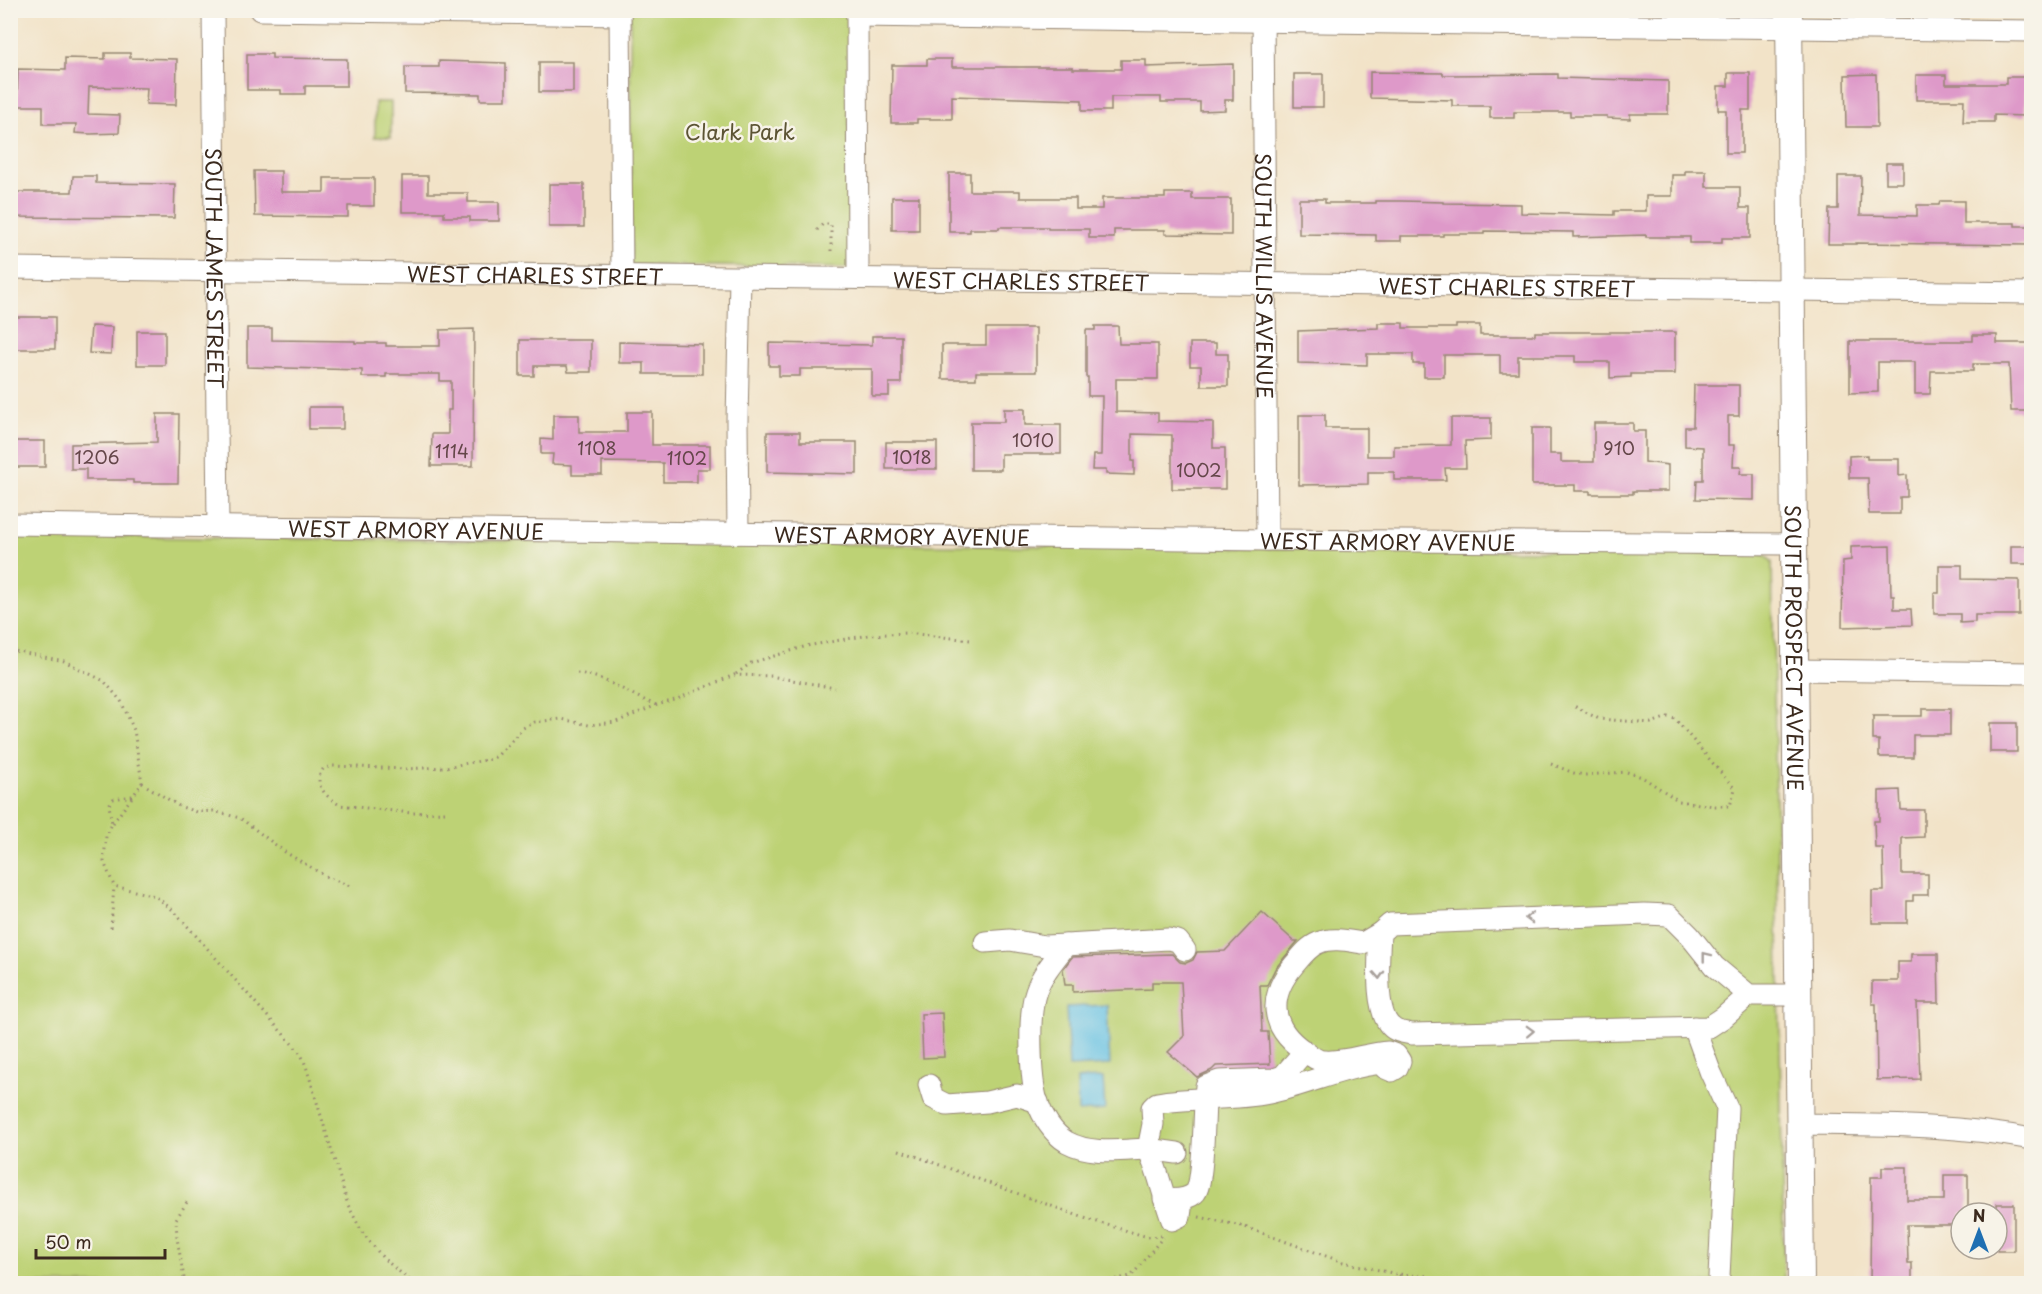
<svg xmlns="http://www.w3.org/2000/svg" width="2042" height="1294" font-family="'Playpen Sans',sans-serif">
  <style>
    .green { fill: #bdd275; stroke: #7c7e4a; stroke-width: 1.5 }
    .water { fill: #67c2e4; stroke: #517681; stroke-width: 1.5 }
    .building { fill: #de99c9 }
    .lines { fill: none; stroke-linecap: round; stroke-linejoin: round }
    .minor-casing { stroke: #968673; stroke-width: 23 }
    .major-casing { stroke: #968673; stroke-width: 28 }
    .path { stroke: #968673; stroke-width: 3; stroke-dasharray: 1.5 4.5; stroke-linecap: butt }
    .minor { stroke: #fff; stroke-width: 21 }
    .major { stroke: #fff; stroke-width: 26 }
    .oneway { stroke: #a79f9a }
    .labels { text-anchor: middle; dominant-baseline: central; stroke-width: 5; stroke-linejoin: round; paint-order: stroke }
    .number-label { font-size: 18px; fill: #644649 }
    .park-label { font-size: 21px; fill: #5c5434; stroke: #f7f3e8 }
    .street-label { font-size: 21px; fill: #3b2a1e; stroke: #f7f3e8 }
  </style>
  <rect width="100%" height="100%" fill="#f7f3e8"/>
  <filter id="ink" filterUnits="userSpaceOnUse"><feTurbulence type="fractalNoise" baseFrequency=".0167" numOctaves="2"/><feDisplacementMap in="SourceGraphic" scale="12" xChannelSelector="R" yChannelSelector="G"/><feConvolveMatrix kernelMatrix="1 2 1 2 8 2 1 2 1" color-interpolation-filters="sRGB"/></filter>
  <filter id="wash" filterUnits="userSpaceOnUse"><feTurbulence type="fractalNoise" baseFrequency=".008" numOctaves="4" result="noise"/><feDisplacementMap in="SourceGraphic" scale="24" xChannelSelector="R" yChannelSelector="G"/><feGaussianBlur stdDeviation="1.35" result="paint"/><feColorMatrix in="noise" values="0 0 0 0 0 0 0 0 0 0 0 0 0 0 0 0 0 1.4 0 .05"/><feComposite in="paint" operator="in"/></filter>
  <g filter="url(#wash)">
    <rect width="100%" height="100%" fill="#f2e3c8"/>
    <g class="green">
      <path d="M630,11H849L850,268L631,265Z"/>
      <rect x="375" y="102" width="16" height="35"/>
      <path d="M11,536L1755,553L1765,555L1772,562L1784,1283L11,1284Z"/>
    </g>
    <g class="water">
      <path d="M1107,1005L1110,1065L1069,1067L1066,1007Z"/>
      <path d="M1103,1078L1105,1110L1078,1112L1077,1079Z"/>
    </g>
    <g id="blocks">
      <g class="building">
        <path d="M105,53H130V58L177,59L176,105L146,104L147,88L89,87L88,114L120,115L119,133L90,134L75,133L76,124H43V106H17L18,69L65,70V58L105,59Z"/>
        <path d="M247,54H272V58L347,59V86H305V94H281V90H247Z"/>
        <path d="M927,59H952V67H1073V69H1121V60H1146V67L1233,64V100H1225V110L1200,111V102H1161V97H1111V111H1082V100L952,96V119H917V123H891L892,65H927Z"/>
        <path d="M439,61L506,63V100H480V94L405,93V67H439Z"/>
        <rect x="539" y="62" width="34" height="30"/>
        <path d="M1370,72L1443,73V75L1558,74V78L1668,81V114H1630V119L1607,118V116H1570V112H1514V118H1490V106H1452V100L1370,98Z"/>
        <path d="M1728,73H1750V110H1742V153H1726V110H1718V86H1728Z"/>
        <rect x="1294" y="74" width="29" height="33"/>
        <path d="M1876,74L1877,127H1846L1845,75Z"/>
        <path d="M1916,75H1946V84H2006V77H2026L2025,116L1994,115V122H1963L1964,100H1916Z"/>
        <rect x="1886" y="163" width="17" height="20"/>
        <path d="M254,171H281V192H324V178H374V206H348V217L255,216Z"/>
        <path d="M1685,171H1706V187H1740V208H1750V238H1722V243H1690V237H1646V235L1573,237V232L1484,231V234H1443V236H1401V241H1376V235L1299,234V199H1325V203H1376V201H1401L1443,202V203L1521,204V213L1614,215V211H1646V196H1672V175H1685Z"/>
        <path d="M949,173H970V191H1020V198H1076V209H1102V198H1165V193H1192V199H1231V235L1165,234V230H1114V238H1089V229H1048V227H999V229H970V232H949Z"/>
        <path d="M73,176H96V183L175,184L174,218L10,217V192H72Z"/>
        <path d="M402,176H428V193H468V202H499V221H470V217H444V212H402Z"/>
        <path d="M1838,176H1861L1860,215L1917,216V205H1939L1940,201H1964V223H2015V226H2031V245L1856,243V244H1828L1829,209H1838Z"/>
        <rect x="549" y="184" width="35" height="43"/>
        <rect x="892" y="197" width="27" height="33"/>
        <rect x="10" y="317" width="45" height="32"/>
        <path d="M1378,323H1403V328H1456V325H1480V335H1535V332H1675V374H1631V377L1610,378V362H1575V356H1518V373H1500V355H1444V377H1424V364H1413V354H1367V365L1298,363V331L1378,328Z"/>
        <path d="M91,326L112,327L111,354L89,353Z"/>
        <path d="M1095,326H1118L1119,344H1158V379H1116V412L1158,413V421L1213,422V448H1225V489H1172V435L1132,434V461H1134V475L1106,474V470H1092L1093,455H1101L1102,396H1088V377H1086V330H1095Z"/>
        <path d="M247,328H272V340L355,341V343H386V346H440V330L474,329L473,466H431L432,434H448V410H451V381H440V374H386V377H362V370L247,367Z"/>
        <path d="M986,328H1036V372H976V379H942V345H986Z"/>
        <rect x="137" y="331" width="28" height="34"/>
        <path d="M1973,335H1997V343H2031V411H2011L2009,364H1973V371H1931L1930,394H1915V362H1878V392L1850,393V341H1973Z"/>
        <path d="M872,336H901V383H889V396H872V369H800V376H779V366H769V343L872,345Z"/>
        <path d="M520,340H591V372H568L567,366H534V376H520Z"/>
        <path d="M619,342L702,344V374H644V363H619Z"/>
        <path d="M1190,343H1216V354H1228V386H1201V366H1190Z"/>
        <path d="M1694,385H1739V416H1728V445H1734L1733,467H1741L1740,474H1754V500L1696,499L1697,480H1703V447L1685,446V427H1693Z"/>
        <rect x="309" y="407" width="34" height="22"/>
        <path d="M1004,409H1025V425H1061V454H1001V470H971V422H1004Z"/>
        <path d="M627,412H652V445H710V469H697V482H663V463L602,462V475H572V465L552,464L553,454H541V439L553,440V415H579V432H627Z"/>
        <path d="M157,414H179L178,483H133V480H86V469H71V444L157,442Z"/>
        <path d="M1299,415H1325V428H1367V456H1394V446L1451,445V418H1491V440L1465,441L1466,468H1445L1446,480H1394V472H1368V484L1299,485Z"/>
        <path d="M1594,423H1633V431H1645V462L1668,465V491H1633V494H1590V491H1575V485H1532V428H1550V454H1561V462H1594Z"/>
        <path d="M767,432H800V442H857V474L767,472Z"/>
        <rect x="10" y="441" width="35" height="26"/>
        <rect x="886" y="442" width="51" height="27"/>
        <path d="M1867,455V459H1899V476L1907,475V497H1900V514H1869L1868,478H1849V456Z"/>
        <path d="M1890,546L1891,596H1894V609H1911L1912,625L1842,627L1843,561L1851,560V547Z"/>
        <rect x="2011" y="546" width="18" height="18"/>
        <path d="M1939,565H1962V579L2019,580V615H1975V622L1960,623V614H1934V593H1939Z"/>
        <path d="M1922,709H1950V735H1913V757H1879V740H1873V716H1922Z"/>
        <rect x="1990" y="723" width="27" height="29"/>
        <path d="M1900,790L1901,810H1924V837L1902,838V874H1928V895H1913V901H1907V923H1872V891H1884L1883,848H1875L1874,821H1879V791Z"/>
        <path d="M1262,912L1294,941H1298L1275,969L1267,985H1260L1262,1032H1268L1270,1064L1216,1066L1212,1070L1197,1077L1168,1052L1184,1036L1181,982H1152V989L1073,992V985H1065L1063,969L1072,957L1172,954L1180,962L1186,963L1193,960L1197,952L1225,951Z"/>
        <path d="M1911,954H1938L1939,1003H1917L1920,1079L1877,1080L1876,1004H1872V981H1898V962H1911Z"/>
        <path d="M942,1013L944,1057L923,1058L921,1014Z"/>
        <path d="M1882,1167H1907V1200H1944V1175H1968V1213H1961V1225H1907L1908,1263H1912V1284H1870L1871,1177H1882Z"/>
        <rect x="1997" y="1204" width="17" height="47"/>
      </g>
    </g>
  </g>
  <g filter="url(#ink)">
    <use href="#blocks" fill-opacity="0" stroke="#968673" stroke-width="1.5"/>
    <g class="lines">
      <g class="minor-casing">
        <g id="minor">
          <path id="s1" d="M213,10L218,527"/>
          <path d="M260,10L620,15"/>
          <path d="M620,10L622,275"/>
          <path d="M857,10L858,278"/>
          <path id="s2" d="M1263,10L1267,540"/>
          <path d="M857,16L2032,31"/>
          <path id="s3" d="M10,268L2032,293"/>
          <path id="s4" d="M10,524L1267,540L1794,544"/>
          <path d="M738,533L737,421L740,277"/>
          <path d="M1795,670L2032,673"/>
          <path d="M1380,933L1363,943C1349,941 1332,937 1318,943C1308,947 1301,957 1294,965C1268,996 1269,1027 1304,1051C1310,1055 1317,1061 1324,1061C1345,1063 1367,1053 1388,1052L1396,1055L1400,1061L1397,1068L1392,1071L1385,1068L1382,1063L1386,1055"/>
          <path d="M985,942L1010,940L1045,946L1066,945"/>
          <path d="M1185,950L1178,941L1168,939L1066,945C1055,959 1042,974 1036,991C1028,1013 1030,1078 1037,1101C1042,1116 1053,1134 1067,1142C1091,1155 1121,1150 1148,1149L1153,1124L1152,1108L1157,1103C1194,1096 1233,1101 1269,1093C1307,1085 1343,1067 1382,1063"/>
          <path d="M1749,995L1724,1017L1709,1027L1412,1034C1407,1033 1398,1032 1394,1029C1373,1016 1379,955 1380,933L1390,924L1645,914L1669,915L1690,936L1714,966L1749,995H1798"/>
          <path d="M1694,1027L1710,1071L1727,1108L1719,1277"/>
          <path d="M929,1085L933,1098L947,1105L987,1102L1017,1095L1038,1102"/>
          <path d="M1799,1124C1877,1125 1955,1124 2032,1139"/>
          <path d="M1148,1149C1159,1172 1163,1196 1172,1220L1180,1216L1181,1209L1179,1200"/>
          <path d="M1148,1149L1177,1153"/>
          <path d="M1164,1199C1174,1200 1187,1200 1195,1193C1204,1186 1204,1103 1206,1086L1219,1081L1274,1079L1283,1076L1304,1052"/>
        </g>
      </g>
      <g class="major-casing">
        <g id="major">
          <path id="s5" d="M1789,10L1801,1284"/>
        </g>
      </g>
      <g class="path">
        <path d="M817,230L823,224H831V254"/>
        <path d="M10,650L64,661L104,681L121,701L134,730L142,783L133,796L113,799L109,805L112,824L106,836L104,862L114,886L155,896L174,911L301,1054L306,1066L348,1205L362,1232L383,1258L414,1284"/>
        <path d="M577,673C606,676 629,695 656,705"/>
        <path d="M736,674L751,663L807,646L869,635L906,633L971,640"/>
        <path d="M1551,764L1574,773L1585,775L1627,772L1642,777L1679,801L1713,806H1730L1735,789L1675,719L1668,717L1651,723L1599,719L1572,705"/>
        <path d="M142,783L179,806L196,812L213,811L240,818L285,852L327,877L350,886"/>
        <path d="M445,812L411,813L340,805C326,797 311,783 324,768L333,766L404,769L445,767L492,759L498,755L523,728L535,722L561,719L589,725L616,722L657,705L675,700L734,675L770,676L835,688"/>
        <path d="M113,823L133,796"/>
        <path d="M111,928L114,886"/>
        <path d="M899,1150L1087,1219L1148,1237L1161,1236"/>
        <path d="M1199,1217L1242,1226L1343,1262L1397,1274L1429,1276"/>
        <path d="M1399,1275L1411,1284"/>
        <path d="M1062,1283H1099L1131,1276"/>
        <path d="M185,1284L177,1238L176,1219L189,1199"/>
        <path d="M1125,1284L1163,1237"/>
      </g>
      <use href="#minor" class="minor"/>
      <use href="#major" class="major"/>
    </g>
    <defs><path id="oneway-chevron" d="M-2-3.5L2.5 0L-2 3.5" fill="none" stroke-width="1.6" stroke-linecap="round" stroke-linejoin="round" transform="scale(1.5)"/></defs>
    <g class="oneway">
      <use href="#oneway-chevron" transform="translate(1529 918) rotate(178)"/>
      <use href="#oneway-chevron" transform="translate(1706 956) rotate(-128)"/>
      <use href="#oneway-chevron" transform="translate(1379 975) rotate(87)"/>
      <use href="#oneway-chevron" transform="translate(1530 1031) rotate(-2)"/>
    </g>
  </g>
  <g class="labels">
    <g class="number-label">
      <text x="1033" y="439">1010</text>
      <text x="597" y="447">1108</text>
      <text x="1619" y="447">910</text>
      <text x="452" y="450">1114</text>
      <text x="97" y="456">1206</text>
      <text x="912" y="456">1018</text>
      <text x="687" y="457">1102</text>
      <text x="1199" y="469">1002</text>
    </g>
    <g class="park-label">
      <text x="740" y="131">Clark Park</text>
    </g>
    <g class="street-label">
      <text stroke="none"><textPath href="#s1" startOffset="258">SOUTH JAMES STREET</textPath></text>
      <text stroke="none"><textPath href="#s3" startOffset="525">WEST CHARLES STREET</textPath></text>
      <text stroke="none"><textPath href="#s2" startOffset="266">SOUTH WILLIS AVENUE</textPath></text>
      <text stroke="none"><textPath href="#s3" startOffset="1011">WEST CHARLES STREET</textPath></text>
      <text stroke="none"><textPath href="#s3" startOffset="1497">WEST CHARLES STREET</textPath></text>
      <text stroke="none"><textPath href="#s4" startOffset="406">WEST ARMORY AVENUE</textPath></text>
      <text stroke="none"><textPath href="#s4" startOffset="892">WEST ARMORY AVENUE</textPath></text>
      <text stroke="none"><textPath href="#s4" startOffset="1378">WEST ARMORY AVENUE</textPath></text>
      <text stroke="none"><textPath href="#s5" startOffset="638">SOUTH PROSPECT AVENUE</textPath></text>
    </g>
  </g>
  <rect width="2042" height="1294" fill="none" stroke="#f7f3e8" stroke-width="36"/>
  <g transform="translate(1979 1231)"><circle r="28" fill="#f7f3e8" stroke="#aca397" stroke-width="1.5"/>
  <path d="M0-4.5L10 22L0 15L-10 22Z" fill="#1f6fb2"/>
  <text y="-9" font-size="16" font-weight="bold" text-anchor="middle" fill="#3b2a1e">N</text>
  </g>
  <path d="M36 1249v9h129v-9" fill="none" stroke="#3b2a1e" stroke-width="3"/>
  <text x="45" y="1249" font-size="18" fill="#3b2a1e" stroke="#f7f3e8" stroke-width="4.5" paint-order="stroke">50 m</text>
</svg>
